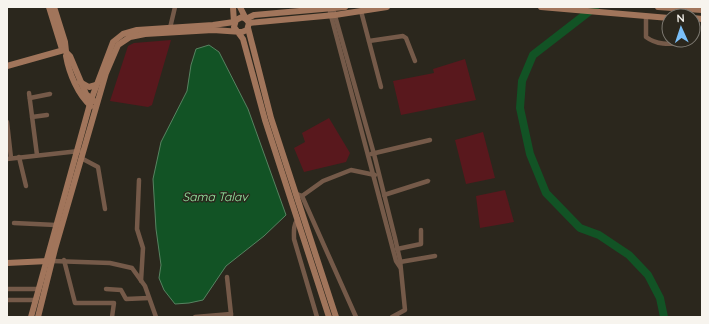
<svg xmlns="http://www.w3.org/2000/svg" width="709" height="324" font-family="Quicksand,sans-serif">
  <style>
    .green { fill: #59181d }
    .water { fill: #125325; stroke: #578361 }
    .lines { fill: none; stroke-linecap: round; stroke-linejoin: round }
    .river { stroke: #125325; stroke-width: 8 }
    .street { stroke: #755a49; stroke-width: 4.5 }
    .secondary { stroke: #a1755b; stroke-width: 6 }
    .labels { text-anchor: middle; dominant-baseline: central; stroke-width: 3; stroke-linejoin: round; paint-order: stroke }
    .water-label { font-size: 12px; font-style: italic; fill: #9af1a9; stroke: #2b271d }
  </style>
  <rect width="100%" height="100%" fill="#2b271d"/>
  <g class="green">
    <path d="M171,40L152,105L148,107L110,101L128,46L134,43Z"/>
    <path d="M465,59L476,100L401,115L393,81L434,73L433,69Z"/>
    <path d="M329,118L350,153L346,162L304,172L294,148L305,142L302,133Z"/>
    <path d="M483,132L495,178L466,184L455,140Z"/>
    <path d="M505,190L514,222L480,228L476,196Z"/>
  </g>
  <path class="water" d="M209,45L219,52L248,109L286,215L264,236L226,266L203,300L189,303L175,304L164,290L159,278L161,265L156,229L153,179L161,142L187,91L191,65L196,49Z"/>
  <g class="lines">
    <path class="river" d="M595,7L533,55L522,81L520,108L530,154L546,193L580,228L599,235L629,255L648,275L660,298L664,317"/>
    <g class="street">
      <path d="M361,11L381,87"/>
      <path d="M330,12L396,261L400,267"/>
      <path d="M334,12L374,154L395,238L400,260L405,310L392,317"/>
      <path d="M646,17V37C658,46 671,44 686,43"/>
      <path d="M170,28L175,7"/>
      <path d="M369,41L403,36L406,38L415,61"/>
      <path d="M29,93L37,155"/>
      <path d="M30,98L50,94"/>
      <path d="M32,117L47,115"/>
      <path d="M7,122L11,158"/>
      <path d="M371,154L430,140"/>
      <path d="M19,157L26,186"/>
      <path d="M81,158L98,167L105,209"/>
      <path d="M7,159L79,151"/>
      <path d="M139,180L137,229L143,248L141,281"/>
      <path d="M297,194L302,196L356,317"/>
      <path d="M384,195L428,181"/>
      <path d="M302,196L323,181L351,170L375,175"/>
      <path d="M298,219C293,225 294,232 294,239L317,317"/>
      <path d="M14,223L56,225"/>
      <path d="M397,249L421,244V230"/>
      <path d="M64,260L75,303H114L112,317"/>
      <path d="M52,261L110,263L132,268L145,286L156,317"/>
      <path d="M400,262L435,256"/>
      <path d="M227,277L231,314"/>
      <path d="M7,289H38"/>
      <path d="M106,289L121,290L126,299L149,298"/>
      <path d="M7,300H35"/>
      <path d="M195,317L231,314V317"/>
    </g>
    <g class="secondary">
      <path d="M49,7L62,49"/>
      <path d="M54,7L65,42L66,51"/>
      <path d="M240,7L246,19L254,15L345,7"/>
      <path d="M541,7L669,18"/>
      <path d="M658,7L702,10"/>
      <path d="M693,18L702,19"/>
      <path d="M249,23L335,15L387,7"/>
      <path d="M248,28L271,118L336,317"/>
      <path d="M66,56C69,73 78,95 91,106"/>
      <path d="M7,66L64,50L70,56L86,94L94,101"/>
      <path d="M80,82L89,87L96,85"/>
      <path d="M7,263L48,261"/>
      <path d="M31,317L91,100L113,42L123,34L137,30L213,25L234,22L233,7"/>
      <path d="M38,317L55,249L106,73L118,45L130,37L145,34L213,30L242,32L247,30L249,23L246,19L242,17L236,20L234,27L243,39L265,120L329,317"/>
    </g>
  </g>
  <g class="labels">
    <g class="water-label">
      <text x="215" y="196">Sama Talav</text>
    </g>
  </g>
  <rect width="709" height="324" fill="none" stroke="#f7f4ee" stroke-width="16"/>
  <g transform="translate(681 28) rotate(357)"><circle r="19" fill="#2b271d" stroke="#7d7971"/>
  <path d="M0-3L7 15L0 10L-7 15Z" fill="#7abff8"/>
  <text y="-6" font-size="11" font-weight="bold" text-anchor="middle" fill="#f7f4ee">N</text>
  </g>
</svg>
